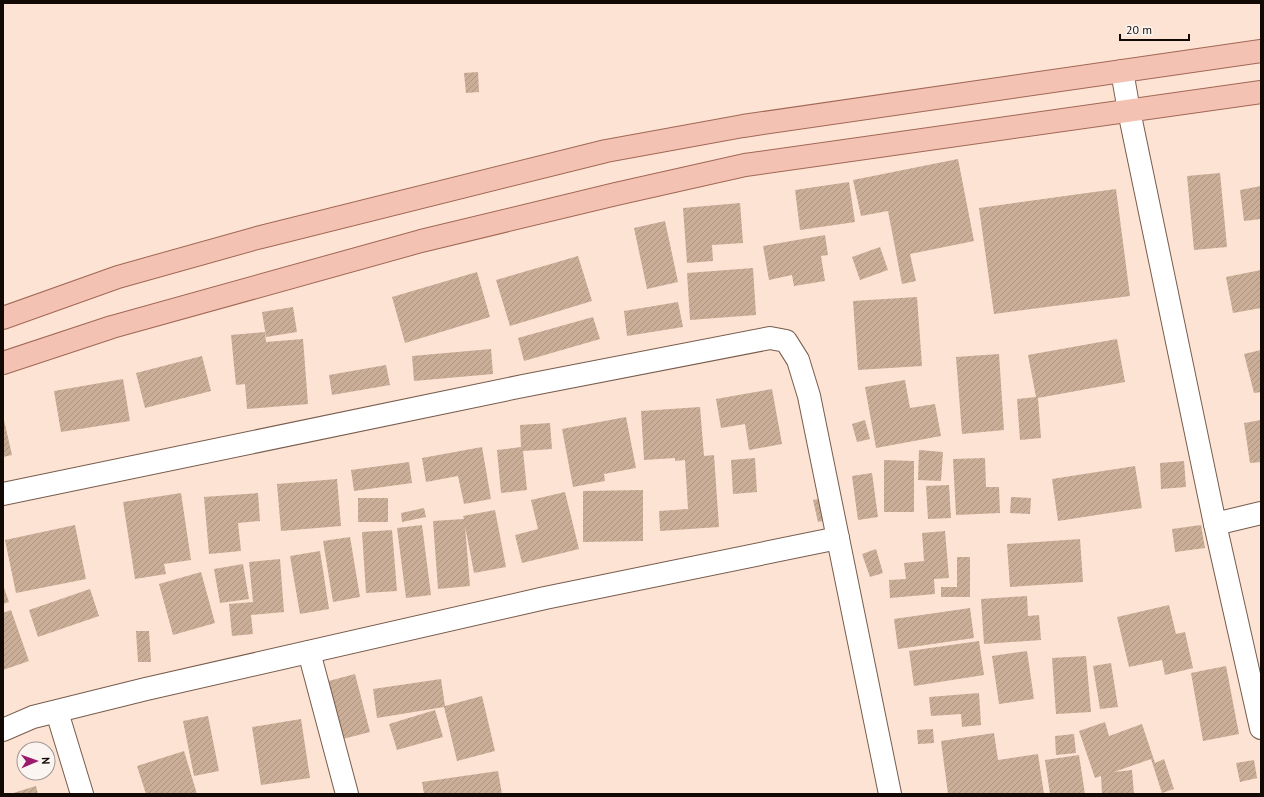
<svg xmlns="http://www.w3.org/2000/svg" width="1264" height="797" font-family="'PT Sans',sans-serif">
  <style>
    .building { fill: url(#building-hatch) }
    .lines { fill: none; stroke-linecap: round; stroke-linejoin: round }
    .minor-casing { stroke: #785c4c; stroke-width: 24 }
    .major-casing { stroke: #a16755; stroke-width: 24 }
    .minor { stroke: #fff; stroke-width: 22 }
    .major { stroke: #f4c2b3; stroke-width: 22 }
  </style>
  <defs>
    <pattern id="building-hatch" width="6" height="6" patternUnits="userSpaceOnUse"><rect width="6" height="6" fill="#caae98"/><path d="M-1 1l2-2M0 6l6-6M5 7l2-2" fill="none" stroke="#ad9481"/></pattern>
  </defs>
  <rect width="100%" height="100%" fill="#fde3d4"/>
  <g class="building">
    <path d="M478,72L479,92L466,93L464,73Z"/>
    <path d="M958,159L974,241L910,254L916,281L902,284L888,211L861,216L853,180Z"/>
    <path d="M1220,173L1227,247L1194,250L1187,176Z"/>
    <path d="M849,182L855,222L800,230L795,190Z"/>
    <path d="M1261,186V219L1244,221L1240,190Z"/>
    <path d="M1116,189L1130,296L994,314L979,208Z"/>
    <path d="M740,203L743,243L712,245L713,261L687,263L683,208Z"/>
    <path d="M665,221L678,282L647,289L634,228Z"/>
    <path d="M825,235L828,255L821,256L825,281L794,286L792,275L769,280L763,246Z"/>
    <path d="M880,247L888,270L860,280L852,257Z"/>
    <path d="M578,256L592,301L510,326L496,280Z"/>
    <path d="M753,268L756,315L690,320L687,273Z"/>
    <path d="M1261,270V308L1233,313L1226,277Z"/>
    <path d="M477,272L490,317L405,343L392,297Z"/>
    <path d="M917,297L922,366L858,370L853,301Z"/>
    <path d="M678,302L683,327L627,336L624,311Z"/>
    <path d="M293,307L297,332L266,337L262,312Z"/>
    <path d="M593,317L600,339L524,361L518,338Z"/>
    <path d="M265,332L266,342L303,339L308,404L247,409L245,384L236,385L231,335Z"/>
    <path d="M1117,339L1125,382L1038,398L1041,438L1020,440L1017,399L1036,397L1028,355Z"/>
    <path d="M491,349L493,374L414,381L412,356Z"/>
    <path d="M1261,350V392L1254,393L1244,354Z"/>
    <path d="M999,354L1004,430L962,434L956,357Z"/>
    <path d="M202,356L211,391L145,408L136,373Z"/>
    <path d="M386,365L390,385L332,395L329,375Z"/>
    <path d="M123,379L130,421L61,432L54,391Z"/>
    <path d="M905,380L910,408L935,404L941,436L876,448L865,387Z"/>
    <path d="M772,389L782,444L749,450L745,424L721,428L716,399Z"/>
    <path d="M700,407L704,456L714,455L719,527L660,531L659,511L688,509L685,460L675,461V458L644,460L641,411Z"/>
    <path d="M3,416L12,455L3,457Z"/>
    <path d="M626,417L636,468L604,474L605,481L573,487L562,429Z"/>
    <path d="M865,420L870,439L857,442L852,424Z"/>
    <path d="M1261,420V462L1250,463L1244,423Z"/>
    <path d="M550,423L552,449L523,451L527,490L501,493L497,450L521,447L520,425Z"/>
    <path d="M482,447L491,499L464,504L458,476L426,482L422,458Z"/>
    <path d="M919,450L943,452L941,481L918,480Z"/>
    <path d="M755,458L757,492L733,494L731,460Z"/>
    <path d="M985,458L986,487H999L1000,513L956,515L953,459Z"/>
    <path d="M884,460L914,461V512H884Z"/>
    <path d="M1184,461L1186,487L1161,489L1160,463Z"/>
    <path d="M409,462L412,483L354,491L351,470Z"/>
    <path d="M1135,466L1142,508L1058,521L1052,479Z"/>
    <path d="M872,473L878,517L858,520L852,476Z"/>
    <path d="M337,479L341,526L281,531L277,484Z"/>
    <path d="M949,485L951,518L928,519L926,486Z"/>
    <path d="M643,490V541L583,542V491Z"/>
    <path d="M565,492L579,549L522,563L515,535L538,529L531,500Z"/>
    <path d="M181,493L191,560L164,564L166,574L135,579L123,502Z"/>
    <path d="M258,493L260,521L238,523L241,551L209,554L204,497Z"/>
    <path d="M828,497L832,519L818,522L813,500Z"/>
    <path d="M1011,497L1031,498L1030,514L1010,513Z"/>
    <rect x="358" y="498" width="30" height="24"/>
    <path d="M424,508L426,517L402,522L401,513Z"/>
    <path d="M495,510L506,567L474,573L465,526L470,586L438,589L433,521L464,519L463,516Z"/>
    <path d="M75,525L86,579L16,593L5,540Z"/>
    <path d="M422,525L431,595L406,598L397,528Z"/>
    <path d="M1201,525L1205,548L1175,552L1172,529Z"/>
    <path d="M392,530L397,591L366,593L362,532Z"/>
    <path d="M945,531L949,578L934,579L935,594L890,598L889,580L906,579L904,563L924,561L922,533Z"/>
    <path d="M350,537L360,597L333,602L323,541Z"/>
    <path d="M1080,539L1083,582L1010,587L1007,544Z"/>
    <path d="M876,549L883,573L870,577L862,554Z"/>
    <path d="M320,551L329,609L300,614L290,556Z"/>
    <path d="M957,557H970V597H941V587H957Z"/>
    <path d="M280,559L284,612L251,615L253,634L232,636L229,604L253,602L249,562Z"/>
    <path d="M243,564L249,599L220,603L214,569Z"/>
    <path d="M201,572L215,623L173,635L159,584Z"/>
    <path d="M3,585L9,602L3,604Z"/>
    <path d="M90,589L99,616L38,637L29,610Z"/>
    <path d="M1027,596L1028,616L1039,615L1041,640L984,644L981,599Z"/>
    <path d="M1169,605L1176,634L1185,632L1193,668L1165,675L1162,660L1129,667L1117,617Z"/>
    <path d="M970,608L974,638L898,649L894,619Z"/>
    <path d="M11,610L29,661L3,670V613Z"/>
    <path d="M136,631H149L151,662H138Z"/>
    <path d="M979,641L984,675L914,686L909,651Z"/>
    <path d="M1027,651L1034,699L999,704L992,656Z"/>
    <path d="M1086,656L1091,712L1056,714L1052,658Z"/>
    <path d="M1111,663L1118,707L1100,709L1093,666Z"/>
    <path d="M1226,666L1239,734L1203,741L1191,673Z"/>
    <path d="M355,674L370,732L335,741L321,683Z"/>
    <path d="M441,679L445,706L482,696L495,751L457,761L444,707L377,718L373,689Z"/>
    <path d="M979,693L981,725L962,727L961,714L931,716L929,697Z"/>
    <path d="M435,710L443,737L397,750L389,724Z"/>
    <path d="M208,716L219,771L194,776L183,721Z"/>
    <path d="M301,719L310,778L261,785L252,727Z"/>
    <path d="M1105,722L1109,736L1142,724L1155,763L1164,759L1174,789L1162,793L1151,759L1114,772L1132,770L1134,794H1102L1101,776L1095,778L1079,731Z"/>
    <path d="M933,729L934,743L918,744L917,730Z"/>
    <path d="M994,733L998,760L1038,754L1044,794H948L941,741Z"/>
    <path d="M1074,734L1076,753L1056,755L1055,736Z"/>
    <path d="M184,751L197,794H146L137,766Z"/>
    <path d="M1079,755L1085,794H1050L1045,760Z"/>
    <path d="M1254,760L1257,778L1240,782L1236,763Z"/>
    <path d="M498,771L502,794H424L422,782Z"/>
    <path d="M36,786L38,794H10Z"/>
  </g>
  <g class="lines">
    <g class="minor-casing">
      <g id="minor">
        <path d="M1122,71L1129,111L1215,524L1261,728"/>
        <path d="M3,494L523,386L770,338L786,341L798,360L809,396L890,794"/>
        <path d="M1215,524L1261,513"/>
        <path d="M309,652L347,794"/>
        <path d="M57,712L82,794"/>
        <path d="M3,730L33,717L146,689L545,598L838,538"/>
      </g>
    </g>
    <g class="major-casing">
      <g id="major">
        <path d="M3,318L118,277L257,238L606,151L743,126L1261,51"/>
        <path d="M3,363L112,327L421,241L616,194L745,165L1261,92"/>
      </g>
    </g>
    <use href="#minor" class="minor"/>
    <use href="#major" class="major"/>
  </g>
  <rect width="1264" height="797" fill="none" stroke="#130904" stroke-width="8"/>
  <g transform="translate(36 761) rotate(88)"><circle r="19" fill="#fbf5f1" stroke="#9e9792"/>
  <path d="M0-3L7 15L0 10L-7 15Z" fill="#9d1b6d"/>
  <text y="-6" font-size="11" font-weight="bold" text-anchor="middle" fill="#130904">N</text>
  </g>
  <path d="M1120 34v6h69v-6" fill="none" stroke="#130904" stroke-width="2"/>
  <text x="1126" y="34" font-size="12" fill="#130904" stroke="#fbf5f1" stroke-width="3" paint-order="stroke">20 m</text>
</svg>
